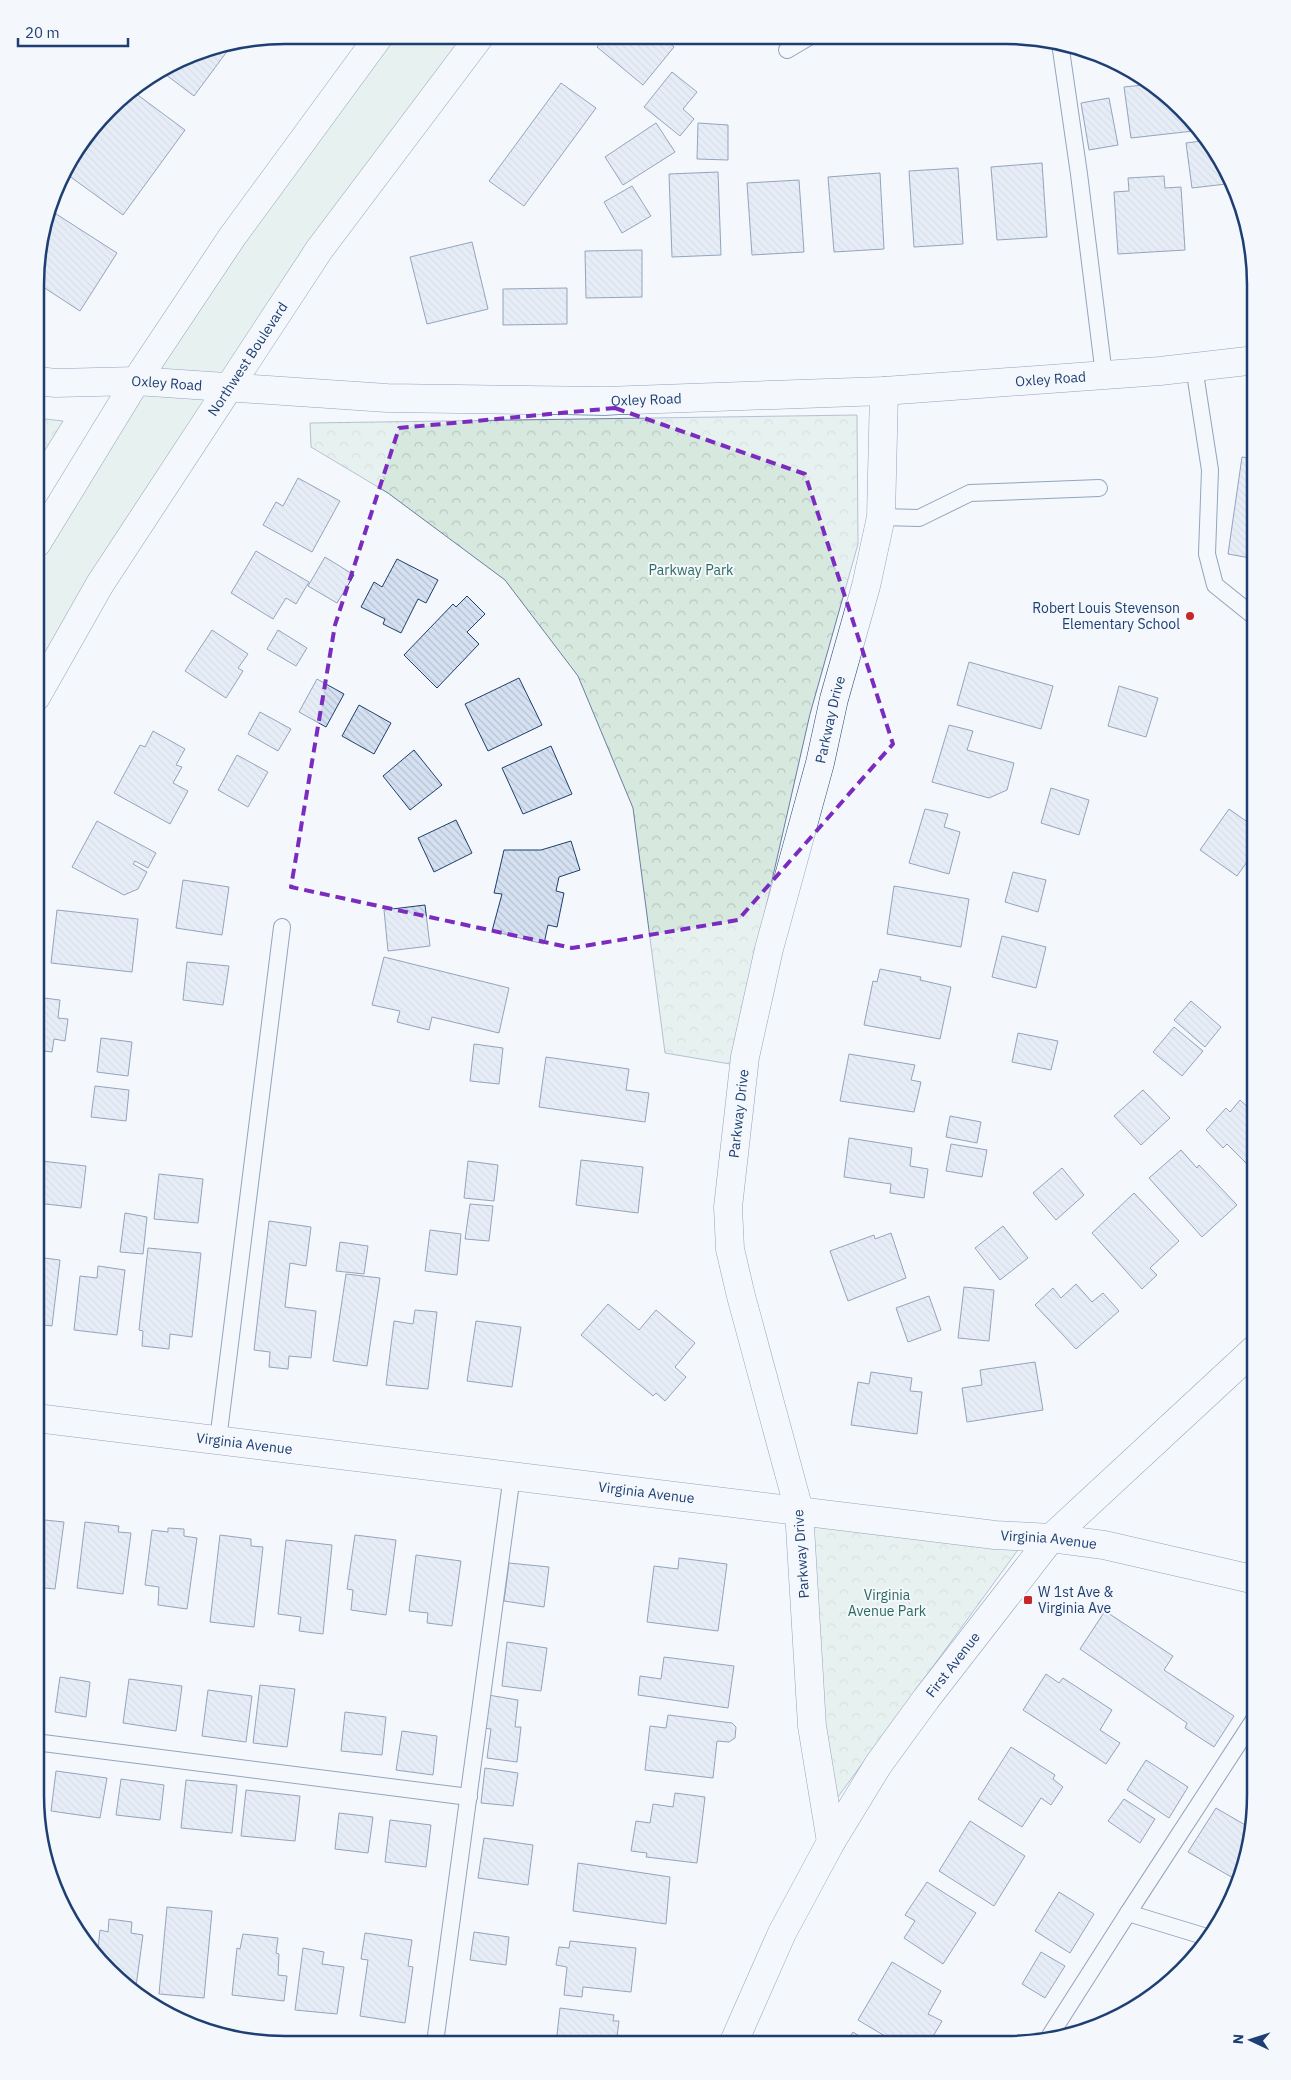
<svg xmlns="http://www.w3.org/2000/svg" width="1291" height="2080" font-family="'IBM Plex Sans',sans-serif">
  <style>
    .grass { fill: #d7e8df; stroke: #687fa3 }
    .park { fill: url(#park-crowns); stroke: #687fa3 }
    .building { fill: url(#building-back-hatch); stroke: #1d3f73 }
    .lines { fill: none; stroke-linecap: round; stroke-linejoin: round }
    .service-casing { stroke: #1d3f73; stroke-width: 18 }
    .minor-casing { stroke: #1d3f73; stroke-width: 29 }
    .tertiary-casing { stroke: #1d3f73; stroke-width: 29 }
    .secondary-casing { stroke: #1d3f73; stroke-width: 29 }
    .service { stroke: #f4f7fb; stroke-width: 16 }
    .minor { stroke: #f4f7fb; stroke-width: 28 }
    .tertiary { stroke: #f4f7fb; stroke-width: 28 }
    .secondary { stroke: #f4f7fb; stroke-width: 28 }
    .marked { fill: none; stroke: #7b2cbf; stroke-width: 4; stroke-dasharray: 10 6; stroke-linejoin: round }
    .poi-dot { fill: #c62828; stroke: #f4f7fb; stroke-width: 2 }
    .labels { text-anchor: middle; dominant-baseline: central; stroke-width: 4; stroke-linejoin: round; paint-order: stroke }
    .street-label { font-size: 14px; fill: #1d3f73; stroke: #f4f7fb }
    .park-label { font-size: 14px; fill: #2c6c60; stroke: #f4f7fb }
    .poi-label { font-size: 14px; fill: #1d3f73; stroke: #f4f7fb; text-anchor: end }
    .rim { fill: none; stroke: #1d3f73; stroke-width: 2.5 }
  </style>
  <defs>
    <pattern id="park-crowns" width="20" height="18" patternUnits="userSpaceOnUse" patternTransform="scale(1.25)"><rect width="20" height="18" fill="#d7e8df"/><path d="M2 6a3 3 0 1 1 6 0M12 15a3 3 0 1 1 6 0" fill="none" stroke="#b8c8c3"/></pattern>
    <pattern id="building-back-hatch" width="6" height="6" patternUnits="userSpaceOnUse" patternTransform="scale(1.25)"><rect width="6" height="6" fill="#d5e0f0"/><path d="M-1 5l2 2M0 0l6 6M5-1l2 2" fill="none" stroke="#b6c1d1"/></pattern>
  </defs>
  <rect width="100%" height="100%" fill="#f4f7fb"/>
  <path class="grass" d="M380,35L480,36L319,250L36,697L37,543Z"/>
  <g class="park">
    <path d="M857,415L858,544L810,714L730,1064L665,1053L633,808L578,676L505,580L388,493L311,447L310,423Z"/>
    <path d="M37,418L63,421L37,463Z"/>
    <path d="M807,1519L1023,1543L835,1801L827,1768Z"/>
  </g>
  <g class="building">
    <path d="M606,36H661L674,47L643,85L597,47Z"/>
    <path d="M231,46L194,96L161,71L189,54Z"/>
    <path d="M672,72L697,92L683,109L694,119L680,136L644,107Z"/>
    <path d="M561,83L596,108L524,206L489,181Z"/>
    <path d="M1153,84L1159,87L1202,130L1131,138L1124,87Z"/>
    <path d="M131,90L185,130L123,215L68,175Z"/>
    <path d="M1109,98L1118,145L1089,150L1081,103Z"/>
    <path d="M656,123L675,152L623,185L605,157Z"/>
    <path d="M698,123L728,125V160L697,159Z"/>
    <path d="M1209,140L1224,167L1226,184L1192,188L1186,143Z"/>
    <path d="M1042,163L1047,237L997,240L991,167Z"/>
    <path d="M958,168L963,244L914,247L909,171Z"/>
    <path d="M718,172L721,255L672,257L669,174Z"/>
    <path d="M880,173L884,249L834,252L828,177Z"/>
    <path d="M1164,176L1165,188L1181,187L1185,250L1118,254L1114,192L1129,191L1128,178Z"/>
    <path d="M799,180L804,252L752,255L747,183Z"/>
    <path d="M632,186L651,216L622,233L604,202Z"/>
    <path d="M50,210L117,253L80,311L37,283V252Z"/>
    <path d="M472,242L488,309L427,324L410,257Z"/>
    <path d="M642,250V297L586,298L585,251Z"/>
    <path d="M567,288V324L503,325V289Z"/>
    <path d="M1242,457L1256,459V559L1228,554Z"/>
    <path d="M298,478L340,501L312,552L263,525L276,502L283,506Z"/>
    <path d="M256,551L309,582L296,604L286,598L273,619L231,593Z"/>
    <path d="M325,557L354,575L337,603L308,586Z"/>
    <path d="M397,559L438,580L426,603L418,599L401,633L383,624L385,619L361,607L374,582L382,587Z"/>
    <path d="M467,596L485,614L467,632L479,644L437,688L404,655L453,604L456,607Z"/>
    <path d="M212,630L248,654L238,668L243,671L226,698L185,671Z"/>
    <path d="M278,630L307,648L296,666L267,649Z"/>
    <path d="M969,662L1053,686L1041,729L957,705Z"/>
    <path d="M519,678L542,725L488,751L465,704Z"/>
    <path d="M317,679L344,694L326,727L299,712Z"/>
    <path d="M1119,686L1158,698L1146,737L1108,726Z"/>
    <path d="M359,705L391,723L374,754L342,736Z"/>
    <path d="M260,712L291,729L278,751L248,734Z"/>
    <path d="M949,725L973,731L967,750L1014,763L1007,790L989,798L932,782Z"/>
    <path d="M153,731L185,749L176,765L182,767L173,783L188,791L170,824L114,793L140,745L145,747Z"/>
    <path d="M551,746L572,794L523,814L502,768Z"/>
    <path d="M414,750L442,785L410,810L383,776Z"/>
    <path d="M237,755L268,772L248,807L218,790Z"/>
    <path d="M1256,784V797L1249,793Z"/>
    <path d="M1051,788L1089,800L1079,835L1041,823Z"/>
    <path d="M925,809L948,814L944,827L960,832L949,874L909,863Z"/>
    <path d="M1229,809L1256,828V849L1237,876L1200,850Z"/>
    <path d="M456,820L472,853L434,872L418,838Z"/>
    <path d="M97,821L156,853L148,868L135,861L133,864L147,872L138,889L124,895L72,867Z"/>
    <path d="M571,841L580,870L559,877L556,891L564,893L557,927L548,925L544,944L492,931L502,894L494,893L504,850H541Z"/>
    <path d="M1013,872L1046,880L1038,912L1005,902Z"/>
    <path d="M183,880L229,887L222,935L176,928Z"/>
    <path d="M894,886L969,899L961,947L887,934Z"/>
    <path d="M425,905L430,946L388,951L384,910Z"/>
    <path d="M57,910L138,919L132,972L51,963Z"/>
    <path d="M1002,936L1046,947L1036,988L992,977Z"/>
    <path d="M384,957L509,988L499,1033L432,1017L429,1030L397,1022L400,1011L372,1005Z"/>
    <path d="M187,962L229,966L223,1005L183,1000Z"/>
    <path d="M880,969L921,977L920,980L951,987L940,1039L864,1025L873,981L877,982Z"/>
    <path d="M36,997L60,1000L58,1018L68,1019L65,1041L54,1039L52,1052L36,1050Z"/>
    <path d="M1191,1001L1221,1027L1205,1047L1174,1020Z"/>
    <path d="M1174,1027L1203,1051L1182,1076L1153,1052Z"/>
    <path d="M1018,1033L1058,1041L1051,1070L1012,1062Z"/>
    <path d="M101,1038L132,1042L128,1076L97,1072Z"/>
    <path d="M474,1044L503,1048L499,1084L470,1081Z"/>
    <path d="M849,1054L915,1065L911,1080L921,1082L914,1112L840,1101Z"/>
    <path d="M546,1057L629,1069L626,1090L649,1093L645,1122L539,1107Z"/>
    <path d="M95,1086L129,1090L126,1121L91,1117Z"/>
    <path d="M1143,1090L1170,1118L1141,1145L1114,1116Z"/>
    <path d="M1240,1100L1256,1115V1173L1227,1144L1223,1148L1206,1130L1226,1108L1230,1112Z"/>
    <path d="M950,1116L981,1122L977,1143L946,1137Z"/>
    <path d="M849,1138L912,1148L910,1166L928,1169L924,1198L890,1193L891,1184L844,1177Z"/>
    <path d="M951,1144L987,1150L982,1177L946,1171Z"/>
    <path d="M1181,1150L1197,1168L1199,1165L1237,1205L1202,1237L1149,1178Z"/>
    <path d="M581,1160L643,1167L638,1213L576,1205Z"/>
    <path d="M41,1161L86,1166L81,1208L37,1203Z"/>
    <path d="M468,1161L498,1165L494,1201L464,1198Z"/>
    <path d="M1062,1168L1084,1195L1056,1220L1033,1193Z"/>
    <path d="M159,1174L203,1179L198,1223L154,1219Z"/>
    <path d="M1134,1193L1179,1241L1150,1268L1157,1275L1142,1289L1092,1233Z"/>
    <path d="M470,1204L493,1206L489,1241L465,1239Z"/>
    <path d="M125,1213L147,1217L143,1254L120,1252Z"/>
    <path d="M269,1221L311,1227L306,1266L290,1263L285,1307L316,1311L311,1358L289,1356L288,1369L269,1367L270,1352L254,1350Z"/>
    <path d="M1003,1226L1028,1258L1000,1280L975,1248Z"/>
    <path d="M430,1230L461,1234L457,1275L425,1271Z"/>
    <path d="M891,1233L906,1278L848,1301L830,1251L874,1235L875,1239Z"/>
    <path d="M340,1242L368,1246L364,1274L336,1271Z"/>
    <path d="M148,1248L201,1253L192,1337L170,1334L169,1349L142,1346L143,1331L139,1330Z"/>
    <path d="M36,1257L60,1260L52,1326L36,1324Z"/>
    <path d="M98,1266L125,1270L117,1335L74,1330L80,1276L97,1278Z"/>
    <path d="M346,1274L380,1278L367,1366L333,1361Z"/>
    <path d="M1076,1284L1092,1302L1103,1293L1119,1311L1076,1349L1035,1305L1053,1288L1061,1298Z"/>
    <path d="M964,1287L994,1290L989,1341L958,1338Z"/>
    <path d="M929,1296L941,1330L908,1342L896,1308Z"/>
    <path d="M608,1304L639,1330L656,1310L695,1343L675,1367L686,1377L665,1401L656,1393L653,1396L581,1335Z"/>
    <path d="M415,1310L437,1312L428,1389L386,1385L394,1321L413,1324Z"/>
    <path d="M476,1321L521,1327L512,1387L467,1381Z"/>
    <path d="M1035,1362L1043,1410L967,1422L962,1388L982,1385L980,1370Z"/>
    <path d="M871,1372L912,1378L910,1391L922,1392L917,1434L851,1425L858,1382L869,1384Z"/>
    <path d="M35,1519L64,1522L55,1589L35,1587Z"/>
    <path d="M85,1522L119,1526L118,1532L131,1533L123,1594L77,1588Z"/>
    <path d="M168,1528L184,1529V1536L197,1538L187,1609L158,1605L159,1587L145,1585L152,1530L168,1532Z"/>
    <path d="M220,1535L251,1539V1546L263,1547L254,1627L210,1622Z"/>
    <path d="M355,1535L396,1540L386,1615L351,1610L353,1590L347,1589Z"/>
    <path d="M286,1540L332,1545L323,1634L299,1631L301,1617L278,1614Z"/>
    <path d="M416,1555L461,1561L452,1626L427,1623L428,1613L409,1611Z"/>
    <path d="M679,1558L727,1564L718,1631L647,1622L654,1566L678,1569Z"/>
    <path d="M509,1563L549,1567L544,1607L504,1601Z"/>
    <path d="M1105,1611L1173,1656L1164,1670L1234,1716L1214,1747L1185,1728L1187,1723L1080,1649Z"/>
    <path d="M507,1642L547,1648L541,1691L502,1686Z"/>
    <path d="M664,1657L734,1666L728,1708L638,1695L640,1676L661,1679Z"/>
    <path d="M1046,1674L1059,1683L1063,1678L1112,1710L1100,1730L1120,1743L1106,1764L1023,1710Z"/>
    <path d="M60,1677L90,1682L86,1717L55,1712Z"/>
    <path d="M129,1679L182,1686L176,1731L123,1723Z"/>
    <path d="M260,1685L295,1689L287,1747L253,1743Z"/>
    <path d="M208,1690L252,1696L246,1742L202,1736Z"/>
    <path d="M488,1695L518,1700L515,1727H521L517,1762L487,1758L491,1729L483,1728Z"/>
    <path d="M345,1712L386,1717L382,1755L341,1751Z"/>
    <path d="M668,1715L732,1723L736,1727L735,1738L729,1742L717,1741L713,1778L645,1770L650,1726L666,1728Z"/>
    <path d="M402,1731L437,1736L433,1775L396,1770Z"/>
    <path d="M1011,1747L1055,1775L1053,1779L1063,1787L1051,1805L1041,1798L1022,1827L978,1799Z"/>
    <path d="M1146,1760L1188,1787L1169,1818L1127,1790Z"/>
    <path d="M485,1768L518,1773L513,1806L481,1803Z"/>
    <path d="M56,1771L107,1778L100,1818L51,1811Z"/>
    <path d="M121,1779L164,1785L160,1820L116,1815Z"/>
    <path d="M186,1780L237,1785L232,1833L181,1828Z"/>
    <path d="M246,1790L300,1796L295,1841L241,1836Z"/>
    <path d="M675,1793L705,1797L697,1863L646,1857L647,1853L631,1851L636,1821L650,1823L653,1804L673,1807Z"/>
    <path d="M1124,1799L1155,1819L1140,1843L1108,1821Z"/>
    <path d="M1216,1808L1252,1829L1243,1876L1240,1882L1188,1852Z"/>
    <path d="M339,1813L373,1817L368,1853L335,1849Z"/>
    <path d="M390,1820L431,1825L426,1867L385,1862Z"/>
    <path d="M970,1821L1025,1856L994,1906L939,1871Z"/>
    <path d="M484,1838L533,1845L528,1885L478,1878Z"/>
    <path d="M578,1863L670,1877L666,1924L573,1911Z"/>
    <path d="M927,1882L976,1913L943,1964L904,1938L915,1921L905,1915Z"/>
    <path d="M1059,1892L1094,1914L1070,1953L1035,1931Z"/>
    <path d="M167,1907L212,1911L204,1998L159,1994Z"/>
    <path d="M109,1919L132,1922L131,1933L143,1935L135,1994L97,1958L100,1930L108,1932Z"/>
    <path d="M474,1932L509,1937L506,1965L470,1960Z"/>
    <path d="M365,1933L412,1940L408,1966L413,1967L405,2023L360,2016L368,1960L361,1959Z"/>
    <path d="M243,1934L278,1938L276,1953L279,1954L278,1975L287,1976L284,2001L232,1995L237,1948L240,1949Z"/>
    <path d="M570,1941L636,1948L631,1992L583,1987L582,1997L564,1995L567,1967L556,1965L559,1947L569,1948Z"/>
    <path d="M303,1948L324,1952L322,1964L344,1967L337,2014L295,2010Z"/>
    <path d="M1041,1952L1065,1966L1045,1998L1022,1984Z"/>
    <path d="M892,1962L941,1991L928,2014L942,2021L928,2045H900L858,2020Z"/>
    <path d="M560,2008L614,2015L613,2021H619L616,2044H556Z"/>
    <path d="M853,2032L873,2045H845Z"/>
  </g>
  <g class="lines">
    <g class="service-casing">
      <g id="service">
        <path d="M1060,43L1079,174L1104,375"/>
        <path d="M787,50L809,37"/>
        <path d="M1194,367L1210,470L1207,554L1215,585L1256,618"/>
        <path d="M881,517L919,518L970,493L1099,488"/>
        <path d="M218,1440L282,927"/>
        <path d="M35,1742L469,1797"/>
        <path d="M1128,1913L1255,1718"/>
        <path d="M1049,2037L1128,1913L1210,1938"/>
        <path d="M435,2043L512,1475"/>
      </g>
    </g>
    <g class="minor-casing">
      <g id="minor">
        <path id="s1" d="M37,381L56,383L136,381L387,398L605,401L884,391L1160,371L1256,360"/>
        <path id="s2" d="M36,1418L995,1535L1051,1538L1104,1545L1256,1580"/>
        <path id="s3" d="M831,1842L812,1726L799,1510L741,1296L730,1249L728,1207L745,1057L769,949L820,763L834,699L866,586L881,517L884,391"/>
      </g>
    </g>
    <g class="tertiary-casing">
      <g id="tertiary">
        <path id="s4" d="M733,2044L782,1933L831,1842L878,1765L926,1699L1051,1538L1256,1348"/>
      </g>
    </g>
    <g class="secondary-casing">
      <g id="secondary">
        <path d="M37,543L136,381L232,237L380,35"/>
        <path id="s5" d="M36,697L100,584L319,250L480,36"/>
      </g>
    </g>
    <use href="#service" class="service"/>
    <use href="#minor" class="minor"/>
    <use href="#tertiary" class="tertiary"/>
    <use href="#secondary" class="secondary"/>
  </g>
  <path d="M0 0H1291V2080H0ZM615,408L805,474L893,744L738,920L572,948L291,887L335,625L399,428Z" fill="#f4f7fb" fill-opacity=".55" fill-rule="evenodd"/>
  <path class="marked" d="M615,408L805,474L893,744L738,920L572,948L291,887L335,625L399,428Z"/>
  <g class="poi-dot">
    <circle cx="1190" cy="616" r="5"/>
    <rect x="1023" y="1595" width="10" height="10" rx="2.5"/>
  </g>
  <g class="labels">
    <g class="street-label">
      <text stroke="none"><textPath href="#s5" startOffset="399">Northwest Boulevard</textPath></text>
      <text stroke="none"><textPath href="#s1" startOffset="1015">Oxley Road</textPath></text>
      <text stroke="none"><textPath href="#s1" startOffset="130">Oxley Road</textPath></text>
      <text stroke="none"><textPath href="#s1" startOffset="610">Oxley Road</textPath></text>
      <text stroke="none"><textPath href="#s3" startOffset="1145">Parkway Drive</textPath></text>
      <text stroke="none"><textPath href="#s3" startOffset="740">Parkway Drive</textPath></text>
      <text stroke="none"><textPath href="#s2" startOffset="210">Virginia Avenue</textPath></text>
      <text stroke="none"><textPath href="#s2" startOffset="615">Virginia Avenue</textPath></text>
      <text stroke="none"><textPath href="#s2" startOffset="1020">Virginia Avenue</textPath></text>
      <text transform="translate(801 1554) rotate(-94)">Parkway Drive</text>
      <text stroke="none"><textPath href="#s4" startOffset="440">First Avenue</textPath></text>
    </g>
    <g class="park-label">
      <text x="691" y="570">Parkway Park</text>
      <text x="887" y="1595">Virginia<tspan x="887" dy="16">Avenue Park</tspan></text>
    </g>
    <g class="poi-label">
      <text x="1180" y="608">Robert Louis Stevenson<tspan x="1180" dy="16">Elementary School</tspan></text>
      <text x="1038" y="1592" text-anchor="start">W 1st Ave &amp;<tspan x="1038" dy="16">Virginia Ave</tspan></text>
    </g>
  </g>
  <path d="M0 0H1291V2080H0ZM285 44H1006A241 241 0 0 1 1247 285V1795A241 241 0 0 1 1006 2036H285A241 241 0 0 1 44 1795V285A241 241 0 0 1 285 44Z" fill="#f4f7fb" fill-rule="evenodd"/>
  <path class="rim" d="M285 44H1006A241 241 0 0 1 1247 285V1795A241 241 0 0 1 1006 2036H285A241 241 0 0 1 44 1795V285A241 241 0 0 1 285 44Z"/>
  <g transform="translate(1251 2040) rotate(274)" stroke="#f4f7fb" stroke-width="4" paint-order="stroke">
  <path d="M0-4L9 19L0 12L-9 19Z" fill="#1d3f73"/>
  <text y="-8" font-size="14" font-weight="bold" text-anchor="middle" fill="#1d3f73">N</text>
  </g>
  <path d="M18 38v8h110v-8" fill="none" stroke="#1d3f73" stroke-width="2.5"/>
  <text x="25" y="38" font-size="15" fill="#1d3f73" stroke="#f4f7fb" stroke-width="4" paint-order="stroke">20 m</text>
</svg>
